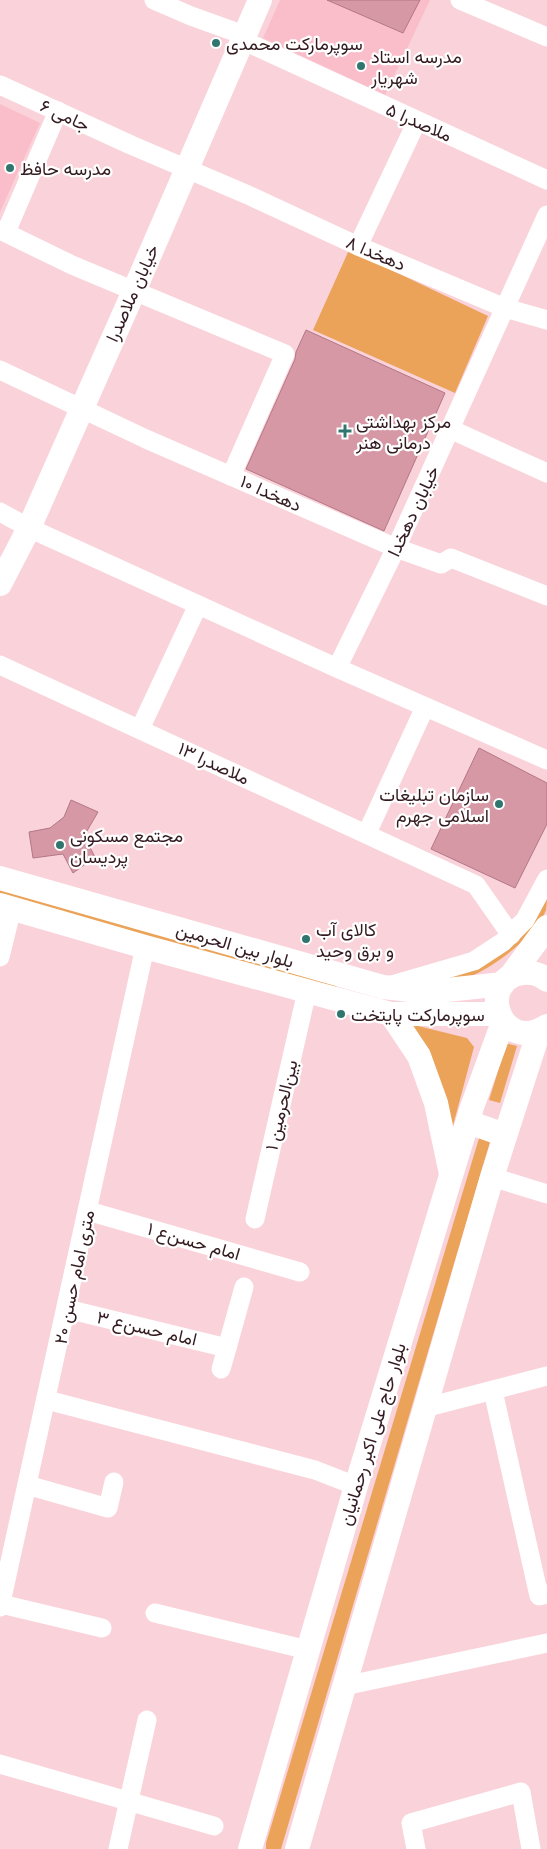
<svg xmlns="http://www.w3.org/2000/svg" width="547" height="1849" font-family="Poppins,Vazirmatn,sans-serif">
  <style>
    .built { fill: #fabecb }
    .green { fill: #eba359 }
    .building { fill: #d798a6; stroke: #b37785 }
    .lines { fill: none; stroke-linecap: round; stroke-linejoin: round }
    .minor { stroke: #fff; stroke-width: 19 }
    .major { stroke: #fff; stroke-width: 24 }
    .poi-dot { fill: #30766e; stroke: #fff; stroke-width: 2 }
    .labels { text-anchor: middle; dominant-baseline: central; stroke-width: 4.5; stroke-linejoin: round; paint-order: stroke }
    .poi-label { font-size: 18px; fill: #331b21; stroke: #fff; text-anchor: start }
    .street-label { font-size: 18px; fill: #331b21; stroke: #fff }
  </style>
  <rect width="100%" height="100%" fill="#fad2da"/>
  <g class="built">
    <path d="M280,0H430L385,95L263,38Z"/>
    <path d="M0,104L40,123L0,212Z"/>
  </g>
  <g class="green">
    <path d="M349,250L488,316L455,393L313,330Z"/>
    <path d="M0,884L327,978L337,987L323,988L0,897Z"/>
    <path d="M547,891C547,897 547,904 546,910C537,934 499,963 476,974C468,978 458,980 450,982L449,976L475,964Z"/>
    <path d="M410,1024L467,1038L474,1047L451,1133Z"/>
    <path d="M505,1043L517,1046L500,1103L489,1100L503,1055Z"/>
    <path d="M480,1135L490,1142L281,1849H266V1843Z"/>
  </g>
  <g class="building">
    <path d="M327,0H420L403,33Z"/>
    <path d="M306,330L445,393L384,531L246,469L295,359L296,352Z"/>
    <path d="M479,748L547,783V824L515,888L431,849Z"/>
    <path d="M71,800L98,812L84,836L95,857L73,873L63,854L33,858L29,832L50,828L64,817Z"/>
  </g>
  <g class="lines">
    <g class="minor">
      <path d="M154,0L191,16L244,35"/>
      <path d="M460,0L547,37"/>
      <path d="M242,40L547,180"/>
      <path d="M0,85L131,145L248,195L358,246L505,308L547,320"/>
      <path d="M0,230L72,265L285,354L231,476"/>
      <path d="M6,232L58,111"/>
      <path d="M358,246L417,121"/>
      <path d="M0,370L146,439L396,548L441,564L451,558L547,596"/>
      <path d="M450,429L547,473"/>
      <path d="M0,512L29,528L337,668L547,760"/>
      <path d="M0,665L476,885L511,935"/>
      <path d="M337,668L396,548L547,215"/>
      <path d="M140,729L198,605"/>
      <path d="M367,833L425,707"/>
      <path d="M0,957L12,908"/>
      <path d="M388,986L474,961L503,942L525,920L547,879"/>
      <path d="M492,1177L547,1194"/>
      <path d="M88,1211L300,1272"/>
      <path d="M255,1219L307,991"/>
      <path d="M67,1309L227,1348L244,1287"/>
      <path d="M221,1369L227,1348"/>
      <path d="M493,1391L539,1596L547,1594"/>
      <path d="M47,1400L315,1470L356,1486"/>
      <path d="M424,1408L547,1376"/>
      <path d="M27,1485L108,1508L114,1482"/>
      <path d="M1,1604L102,1628"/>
      <path d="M0,1607L145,947"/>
      <path d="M155,1613L308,1650"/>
      <path d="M344,1686L547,1643"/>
      <path d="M0,1764L214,1826"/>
      <path d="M118,1849L147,1720"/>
      <path d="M416,1849L411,1823L521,1792L531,1849"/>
    </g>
    <g class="major">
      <path d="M0,584L29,528L134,291L260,0"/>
      <path d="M0,878L383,987L428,992L503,984"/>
      <path d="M0,905L145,947L391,1014H499"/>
      <path d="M510,977L547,927"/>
      <path d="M547,980C540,974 531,972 522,973C476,979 499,1056 547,1026"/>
      <path d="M391,1014L419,1056L436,1103L451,1174"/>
      <path d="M468,1122L505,1135"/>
      <path d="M250,1849L356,1486L472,1107L503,1022"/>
      <path d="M297,1849L492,1177L539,1031"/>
    </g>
  </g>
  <g class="poi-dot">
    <circle cx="216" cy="43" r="5"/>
    <circle cx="361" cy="66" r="5"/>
    <circle cx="10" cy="168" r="5"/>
    <path d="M342.5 423.5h5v5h5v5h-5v5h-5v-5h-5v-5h5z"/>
    <circle cx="499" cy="804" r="5"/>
    <circle cx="60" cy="845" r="5"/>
    <circle cx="306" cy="939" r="5"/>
    <circle cx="341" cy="1014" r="5"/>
  </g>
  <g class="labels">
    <g class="poi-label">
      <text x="226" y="43">سوپرمارکت محمدی</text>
      <text x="371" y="56">مدرسه استاد<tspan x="371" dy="21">شهریار</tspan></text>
      <text x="20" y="168">مدرسه حافظ</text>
      <text x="356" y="421">مرکز بهداشتی<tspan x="356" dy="21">درمانی هنر</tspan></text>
      <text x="489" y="794" text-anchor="end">سازمان تبلیغات<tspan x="489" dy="21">اسلامی جهرم</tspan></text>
      <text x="70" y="835">مجتمع مسکونی<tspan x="70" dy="21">پردیسان</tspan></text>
      <text x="316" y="929">کالای آب<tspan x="316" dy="21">و برق وحید</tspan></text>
      <text x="351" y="1014">سوپرمارکت پایتخت</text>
    </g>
    <g class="street-label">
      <text transform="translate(65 115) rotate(25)">جامی ۶</text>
      <text transform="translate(419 122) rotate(24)">ملاصدرا ۵</text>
      <text transform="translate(376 253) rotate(23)">دهخدا ۸</text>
      <text transform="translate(132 293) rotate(-66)">خیابان ملاصدرا</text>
      <text transform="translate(271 493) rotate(24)">دهخدا ۱۰</text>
      <text transform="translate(413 511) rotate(-65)">خیابان دهخدا</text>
      <text transform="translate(214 763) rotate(25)">ملاصدرا ۱۳</text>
      <text transform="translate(235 945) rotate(16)">بلوار بین الحرمین</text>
      <text transform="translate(281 1105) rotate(-77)">بین‌الحرمین ۱</text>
      <text transform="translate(194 1241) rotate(16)">امام حسن‌ع ۱</text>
      <text transform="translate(74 1277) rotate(-78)">۲۰ متری امام حسن</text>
      <text transform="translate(147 1328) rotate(13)">امام حسن‌ع ۳</text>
      <text transform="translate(372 1434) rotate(-73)">بلوار حاج علی اکبر رحمانیان</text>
    </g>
  </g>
</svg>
